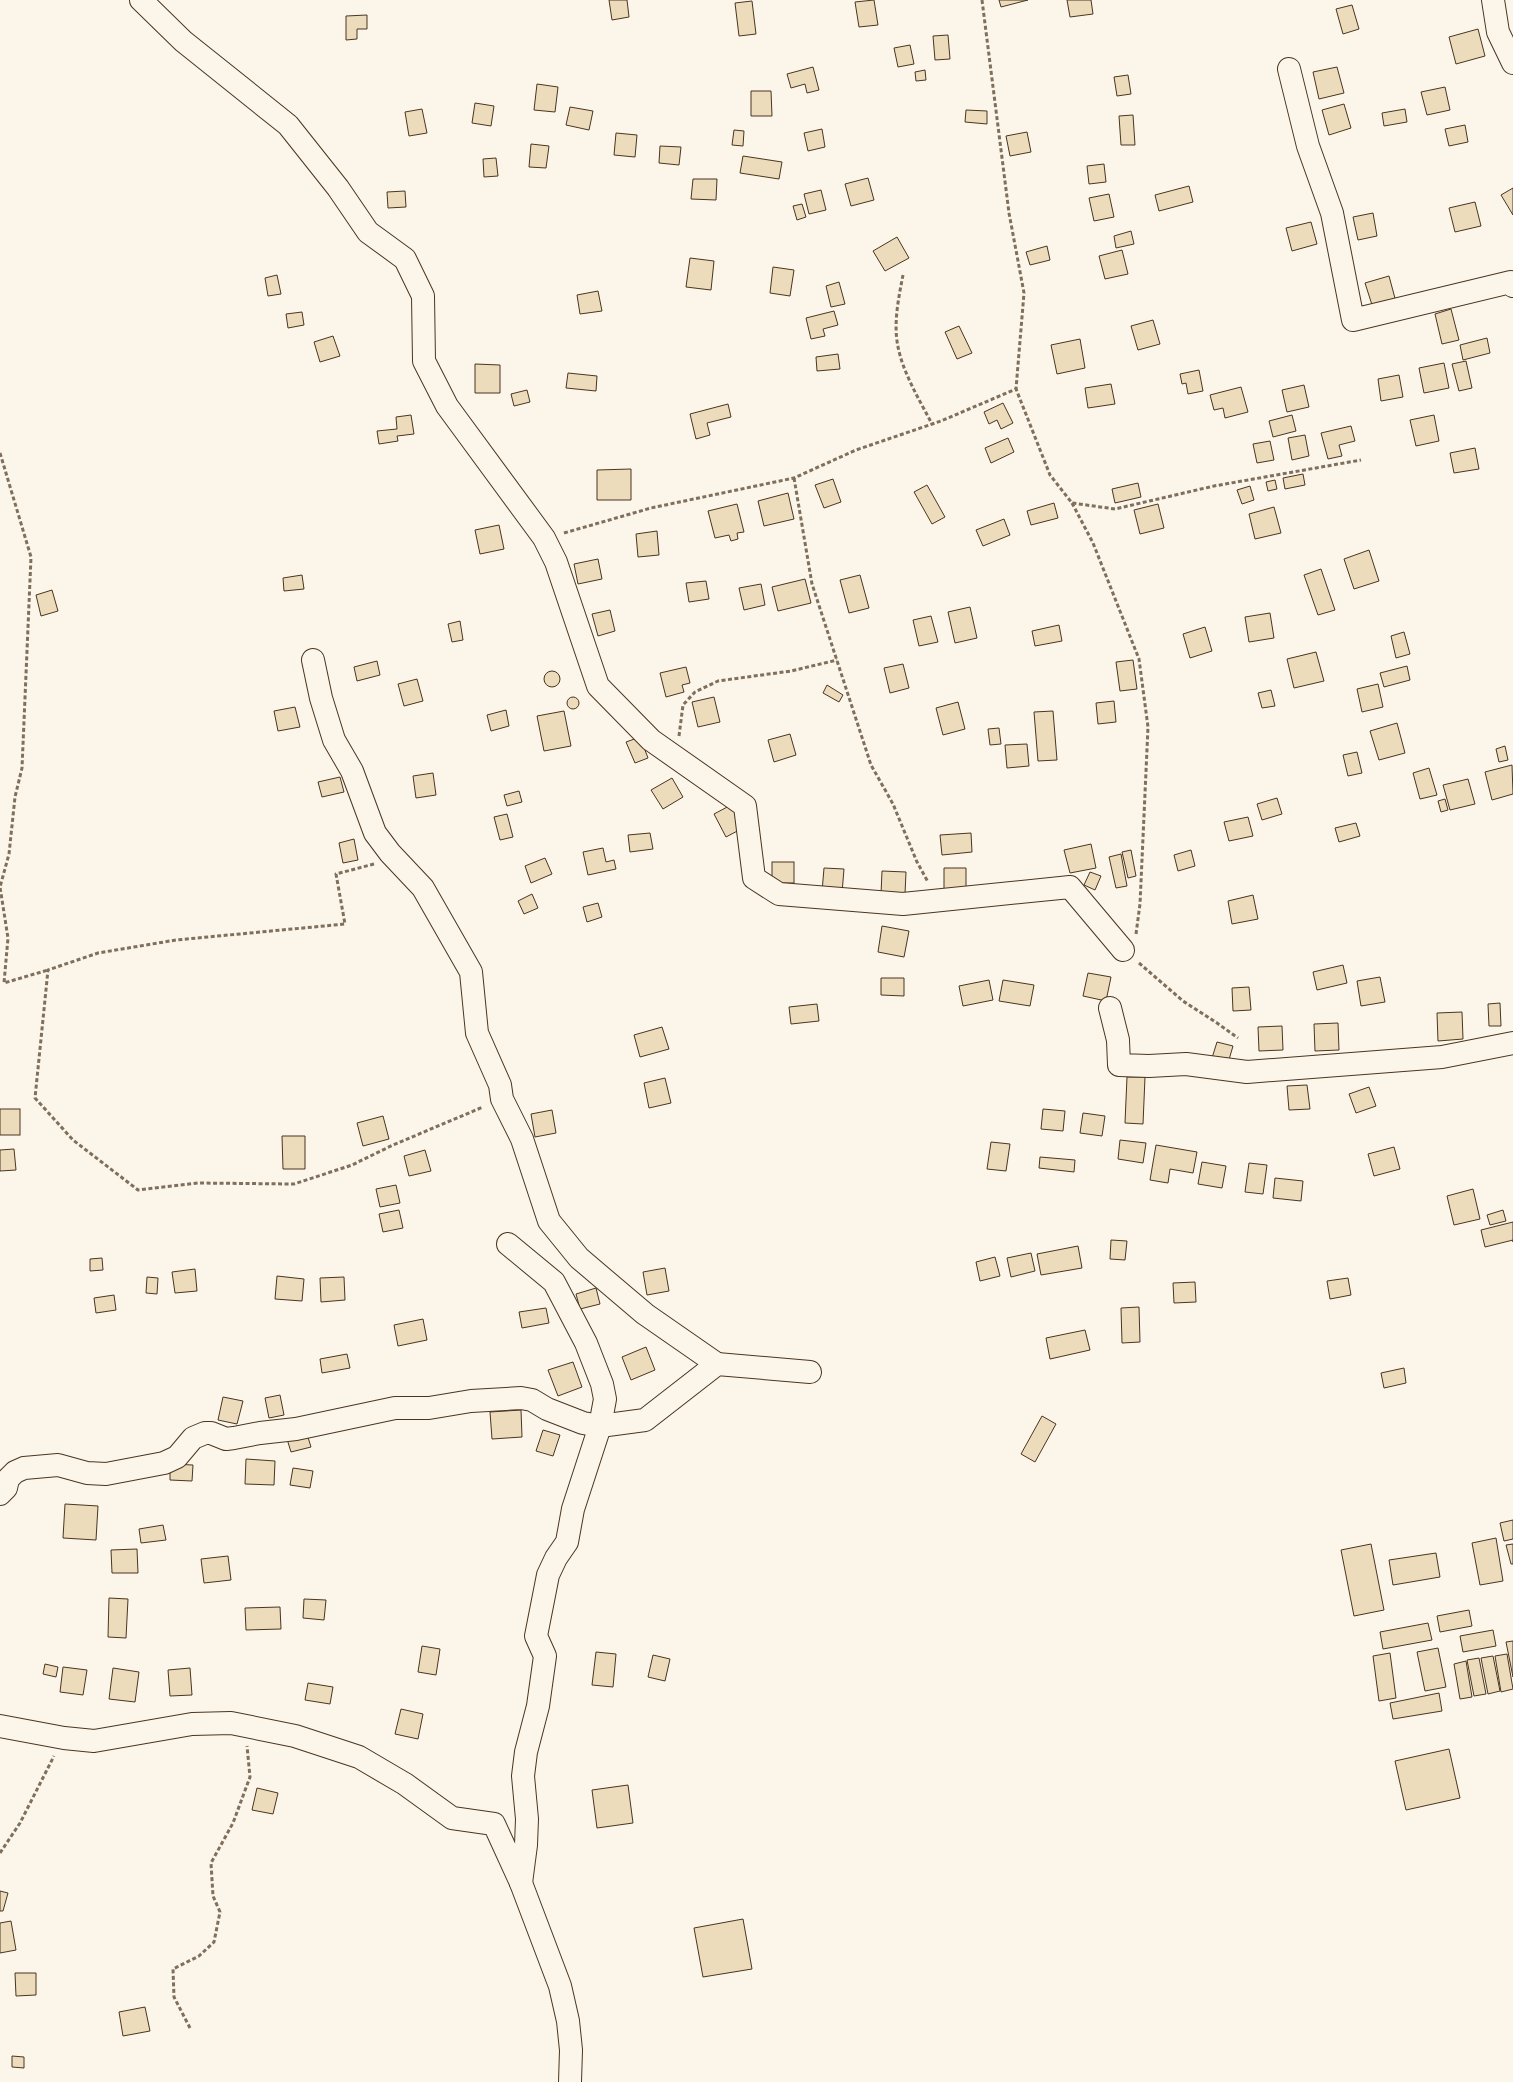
<svg xmlns="http://www.w3.org/2000/svg" width="1513" height="2082" font-family="Raleway,sans-serif">
  <style>
    .building { fill: #ecdcbc; stroke: #4a3520 }
    .lines { fill: none; stroke-linecap: round; stroke-linejoin: round }
    .minor-casing { stroke: #4a3520; stroke-width: 24 }
    .path { stroke: #7f6f5c; stroke-width: 3; stroke-dasharray: 4 2.5; stroke-linecap: butt }
    .minor { stroke: #fbf6e9; stroke-width: 22 }
  </style>
  <rect width="100%" height="100%" fill="#fbf6e9"/>
  <g class="building">
    <path d="M609,0H627L629,17L612,20Z"/>
    <path d="M874,0L878,25L859,27L855,2Z"/>
    <path d="M999,0H1028L1001,7Z"/>
    <path d="M1067,0H1091L1093,14L1070,17Z"/>
    <path d="M752,1L756,34L739,36L735,3Z"/>
    <path d="M1352,5L1359,29L1343,34L1336,9Z"/>
    <path d="M367,15V29H357V39L346,40V16Z"/>
    <path d="M1478,29L1485,56L1456,64L1449,37Z"/>
    <path d="M948,35L950,59L935,60L933,36Z"/>
    <path d="M910,45L914,64L898,67L894,48Z"/>
    <path d="M813,67L819,90L807,93L805,84L791,88L787,74Z"/>
    <path d="M1337,67L1344,93L1319,99L1313,72Z"/>
    <path d="M925,70L926,80L916,81L915,72Z"/>
    <path d="M1128,75L1131,94L1117,96L1114,77Z"/>
    <path d="M537,84L558,87L555,112L534,110Z"/>
    <path d="M1445,87L1450,110L1427,115L1421,92Z"/>
    <path d="M751,91H771L772,116H751Z"/>
    <path d="M475,103L494,106L491,126L472,123Z"/>
    <path d="M1344,104L1351,128L1329,135L1322,110Z"/>
    <path d="M570,107L593,111L589,130L566,125Z"/>
    <path d="M422,109L427,133L409,136L405,112Z"/>
    <path d="M1405,109L1407,122L1384,126L1382,113Z"/>
    <path d="M966,110L987,111V124L965,122Z"/>
    <path d="M1133,115L1135,145H1121L1119,116Z"/>
    <path d="M1465,125L1468,142L1449,146L1445,129Z"/>
    <path d="M822,129L825,147L808,151L804,133Z"/>
    <path d="M734,130L744,131L743,146L732,145Z"/>
    <path d="M1027,132L1031,152L1010,156L1006,136Z"/>
    <path d="M616,133L637,135L635,157L614,155Z"/>
    <path d="M531,144L549,146L546,168L529,167Z"/>
    <path d="M660,146L681,147L679,165L659,163Z"/>
    <path d="M743,156L782,162L779,179L740,173Z"/>
    <path d="M496,158L498,176L484,177L483,159Z"/>
    <path d="M1104,164L1106,182L1089,184L1087,166Z"/>
    <path d="M868,178L874,200L851,206L845,184Z"/>
    <path d="M693,179H717L716,200L691,199Z"/>
    <path d="M1189,186L1193,202L1159,211L1155,195Z"/>
    <path d="M1513,188V215L1501,195Z"/>
    <path d="M821,190L826,210L809,214L804,194Z"/>
    <path d="M405,191L406,207L388,208L387,192Z"/>
    <path d="M1109,194L1114,217L1094,221L1089,198Z"/>
    <path d="M1475,202L1481,226L1455,232L1449,208Z"/>
    <path d="M802,204L806,217L797,220L793,206Z"/>
    <path d="M1373,213L1377,236L1358,240L1353,217Z"/>
    <path d="M1311,222L1317,244L1292,251L1286,228Z"/>
    <path d="M1131,231L1134,244L1116,248L1114,236Z"/>
    <path d="M897,237L909,258L885,271L873,251Z"/>
    <path d="M1047,246L1050,260L1030,265L1026,252Z"/>
    <path d="M1122,250L1128,274L1105,279L1099,256Z"/>
    <path d="M690,258L714,261L711,290L686,287Z"/>
    <path d="M773,267L794,270L790,296L770,293Z"/>
    <path d="M277,275L281,294L268,296L265,278Z"/>
    <path d="M1389,276L1396,302L1373,308L1365,283Z"/>
    <path d="M839,282L845,304L831,307L826,286Z"/>
    <path d="M598,291L602,311L580,314L577,295Z"/>
    <path d="M1451,309L1459,340L1442,344L1435,314Z"/>
    <path d="M834,311L838,325L823,329L825,336L811,339L806,318Z"/>
    <path d="M302,312L304,325L288,328L286,314Z"/>
    <path d="M1153,320L1160,344L1138,350L1131,326Z"/>
    <path d="M959,326L972,353L957,359L945,332Z"/>
    <path d="M333,336L340,356L320,362L314,342Z"/>
    <path d="M1487,338L1490,353L1463,360L1460,345Z"/>
    <path d="M1080,339L1085,368L1057,374L1051,345Z"/>
    <path d="M838,354L840,369L817,371L816,357Z"/>
    <path d="M1466,361L1472,388L1459,391L1452,364Z"/>
    <path d="M1444,363L1449,388L1424,393L1419,368Z"/>
    <path d="M475,364L500,365V393H475Z"/>
    <path d="M1199,370L1203,391L1188,394L1186,383L1182,384L1180,374Z"/>
    <path d="M568,373L597,376L596,391L566,388Z"/>
    <path d="M1399,375L1403,397L1381,401L1378,379Z"/>
    <path d="M1111,384L1115,404L1088,408L1085,388Z"/>
    <path d="M1304,385L1309,407L1287,412L1282,390Z"/>
    <path d="M1241,387L1248,412L1225,418L1223,408L1214,410L1210,395Z"/>
    <path d="M527,390L530,402L514,406L511,394Z"/>
    <path d="M1003,403L1013,423L1001,429L997,420L989,424L984,412Z"/>
    <path d="M728,404L731,417L707,423L710,435L696,439L690,414Z"/>
    <path d="M411,415L414,434L397,436L398,441L379,444L377,431L397,429L396,417Z"/>
    <path d="M1292,415L1296,431L1273,437L1269,421Z"/>
    <path d="M1434,415L1439,441L1416,446L1410,420Z"/>
    <path d="M1351,426L1355,441L1339,445L1342,456L1328,459L1321,433Z"/>
    <path d="M1305,435L1309,456L1292,460L1288,438Z"/>
    <path d="M1008,438L1014,452L991,463L985,448Z"/>
    <path d="M1270,441L1274,460L1257,463L1253,444Z"/>
    <path d="M1475,448L1479,469L1454,473L1450,453Z"/>
    <path d="M631,469V500H597V470Z"/>
    <path d="M1303,474L1305,485L1285,489L1283,478Z"/>
    <path d="M833,479L841,502L824,508L815,485Z"/>
    <path d="M1275,480L1277,489L1268,491L1266,482Z"/>
    <path d="M1138,483L1141,497L1115,503L1112,489Z"/>
    <path d="M927,485L945,517L932,524L914,492Z"/>
    <path d="M1250,486L1254,500L1242,504L1237,490Z"/>
    <path d="M788,493L794,519L764,526L758,501Z"/>
    <path d="M1054,503L1058,518L1031,525L1027,511Z"/>
    <path d="M737,504L744,532L737,533L738,539L731,541L729,535L715,538L708,511Z"/>
    <path d="M1158,504L1164,528L1140,534L1134,510Z"/>
    <path d="M1274,507L1281,533L1255,539L1249,514Z"/>
    <path d="M1004,519L1010,535L983,546L976,530Z"/>
    <path d="M499,525L504,549L480,554L475,530Z"/>
    <path d="M657,531L659,555L638,557L636,534Z"/>
    <path d="M1369,550L1379,581L1354,589L1344,559Z"/>
    <path d="M598,559L602,579L578,584L574,564Z"/>
    <path d="M1321,569L1335,610L1318,615L1304,575Z"/>
    <path d="M302,575L304,589L284,591L283,578Z"/>
    <path d="M860,575L869,608L849,613L840,580Z"/>
    <path d="M805,579L811,603L778,611L772,587Z"/>
    <path d="M706,581L709,599L689,602L686,583Z"/>
    <path d="M761,584L765,605L744,610L739,588Z"/>
    <path d="M52,590L58,611L41,616L36,595Z"/>
    <path d="M970,607L977,638L955,643L948,612Z"/>
    <path d="M610,610L615,631L598,636L592,614Z"/>
    <path d="M1270,613L1274,638L1249,642L1245,617Z"/>
    <path d="M931,616L938,642L919,646L913,620Z"/>
    <path d="M460,621L463,640L452,642L448,624Z"/>
    <path d="M1059,625L1062,641L1035,646L1032,631Z"/>
    <path d="M1205,627L1212,651L1190,658L1183,634Z"/>
    <path d="M1404,632L1410,654L1396,658L1391,636Z"/>
    <path d="M1316,652L1324,681L1294,688L1287,659Z"/>
    <path d="M1133,660L1137,689L1120,691L1116,662Z"/>
    <path d="M377,661L380,675L357,681L354,667Z"/>
    <path d="M903,664L909,688L890,693L884,668Z"/>
    <path d="M1407,666L1410,680L1384,687L1380,673Z"/>
    <path d="M686,667L690,683L682,685L684,692L666,697L660,673Z"/>
    <circle cx="552" cy="679" r="8"/>
    <path d="M417,679L423,701L404,706L398,684Z"/>
    <path d="M1378,684L1383,707L1362,712L1357,689Z"/>
    <path d="M827,685L843,695L839,702L823,693Z"/>
    <path d="M1271,690L1275,706L1262,708L1258,693Z"/>
    <circle cx="573" cy="703" r="6"/>
    <path d="M714,697L720,722L698,727L692,702Z"/>
    <path d="M1114,701L1116,722L1098,724L1096,703Z"/>
    <path d="M958,702L965,729L943,735L936,708Z"/>
    <path d="M295,707L300,727L278,731L274,711Z"/>
    <path d="M506,710L509,726L491,731L487,715Z"/>
    <path d="M564,711L571,746L544,751L537,716Z"/>
    <path d="M1053,711L1057,760L1038,761L1034,712Z"/>
    <path d="M1397,723L1405,753L1379,760L1370,731Z"/>
    <path d="M999,728L1001,744L990,745L988,729Z"/>
    <path d="M790,734L796,755L774,762L768,740Z"/>
    <path d="M640,737L648,758L635,763L626,742Z"/>
    <path d="M1027,744L1029,766L1007,768L1005,745Z"/>
    <path d="M1505,746L1508,760L1499,762L1496,749Z"/>
    <path d="M1357,752L1362,773L1348,776L1343,755Z"/>
    <path d="M1512,765L1513,794L1492,800L1485,772Z"/>
    <path d="M1429,768L1437,795L1420,799L1413,773Z"/>
    <path d="M433,773L436,795L416,798L413,776Z"/>
    <path d="M340,777L344,792L322,797L318,782Z"/>
    <path d="M672,778L683,797L663,809L651,790Z"/>
    <path d="M1468,779L1475,804L1450,810L1443,785Z"/>
    <path d="M519,791L522,802L507,806L504,795Z"/>
    <path d="M1277,798L1282,814L1262,820L1257,804Z"/>
    <path d="M1445,799L1448,810L1441,812L1438,801Z"/>
    <path d="M731,805L743,828L726,837L714,814Z"/>
    <path d="M507,814L513,837L500,840L494,817Z"/>
    <path d="M1248,817L1253,836L1229,841L1224,822Z"/>
    <path d="M1356,823L1360,836L1339,842L1335,828Z"/>
    <path d="M650,833L653,849L630,852L628,835Z"/>
    <path d="M971,833L972,852L942,855L940,835Z"/>
    <path d="M354,839L358,860L343,863L339,843Z"/>
    <path d="M1091,844L1096,868L1070,873L1064,850Z"/>
    <path d="M603,848L606,862L614,860L616,869L588,875L583,852Z"/>
    <path d="M1131,850L1136,876L1128,878L1122,852Z"/>
    <path d="M1191,850L1195,866L1178,871L1174,855Z"/>
    <path d="M1121,854L1127,886L1116,888L1109,857Z"/>
    <path d="M545,858L552,874L531,883L525,866Z"/>
    <rect x="772" y="862" width="22" height="21"/>
    <path d="M824,868L844,869L842,893L822,892Z"/>
    <path d="M944,868H966V889L944,890Z"/>
    <path d="M882,871L906,872L905,894H881Z"/>
    <path d="M1090,872L1101,876L1095,890L1084,885Z"/>
    <path d="M532,894L538,908L524,914L518,901Z"/>
    <path d="M1253,895L1258,919L1232,924L1228,901Z"/>
    <path d="M598,903L602,917L587,922L583,907Z"/>
    <path d="M882,926L909,931L904,957L878,952Z"/>
    <path d="M1343,965L1347,983L1317,990L1313,972Z"/>
    <path d="M1088,973L1111,977L1106,1001L1083,996Z"/>
    <path d="M1380,977L1385,1002L1361,1006L1357,981Z"/>
    <path d="M881,978H904V996L881,995Z"/>
    <path d="M989,980L993,1000L963,1006L959,986Z"/>
    <path d="M1003,980L1034,985L1030,1006L999,1001Z"/>
    <path d="M1249,987L1251,1010L1233,1011L1232,988Z"/>
    <path d="M1500,1003L1501,1026H1489L1488,1004Z"/>
    <path d="M817,1004L819,1021L791,1024L789,1007Z"/>
    <path d="M1462,1012L1463,1039L1438,1041L1437,1013Z"/>
    <path d="M1338,1023L1339,1050L1315,1051L1314,1024Z"/>
    <path d="M1282,1026L1283,1050L1259,1051L1258,1027Z"/>
    <path d="M662,1027L669,1049L640,1057L634,1035Z"/>
    <path d="M1217,1042L1233,1046L1228,1063L1212,1058Z"/>
    <path d="M1127,1077H1145L1143,1124L1125,1123Z"/>
    <path d="M665,1078L671,1103L649,1108L644,1083Z"/>
    <path d="M1307,1085L1310,1109L1289,1110L1287,1086Z"/>
    <path d="M1369,1087L1376,1106L1356,1113L1349,1094Z"/>
    <rect x="0" y="1109" width="20" height="26"/>
    <path d="M1043,1109L1065,1111L1063,1131L1041,1129Z"/>
    <path d="M552,1110L556,1133L535,1137L531,1114Z"/>
    <path d="M1083,1113L1105,1116L1102,1136L1080,1133Z"/>
    <path d="M383,1116L389,1139L363,1146L357,1123Z"/>
    <path d="M282,1136H305V1169H283Z"/>
    <path d="M1120,1140L1146,1143L1143,1163L1118,1159Z"/>
    <path d="M991,1142L1010,1144L1006,1171L987,1169Z"/>
    <path d="M1156,1145L1197,1152L1193,1173L1170,1169L1168,1183L1150,1180Z"/>
    <path d="M1394,1147L1400,1169L1374,1176L1368,1154Z"/>
    <path d="M14,1149L16,1170L0,1171V1150Z"/>
    <path d="M425,1150L431,1171L409,1176L404,1156Z"/>
    <path d="M1040,1157L1075,1160L1074,1172L1039,1168Z"/>
    <path d="M1202,1162L1226,1166L1222,1188L1198,1184Z"/>
    <path d="M1249,1163L1267,1165L1263,1194L1245,1192Z"/>
    <path d="M1275,1178L1303,1181L1301,1201L1273,1198Z"/>
    <path d="M396,1185L400,1203L380,1207L376,1189Z"/>
    <path d="M1473,1189L1480,1219L1454,1225L1447,1196Z"/>
    <path d="M399,1210L403,1228L383,1232L379,1214Z"/>
    <path d="M1503,1210L1506,1221L1490,1225L1487,1215Z"/>
    <path d="M1513,1222V1242V1240L1485,1247L1481,1230Z"/>
    <path d="M1111,1240L1127,1241L1125,1260L1110,1259Z"/>
    <path d="M1078,1246L1082,1268L1041,1275L1037,1254Z"/>
    <path d="M1031,1253L1035,1271L1011,1277L1007,1258Z"/>
    <path d="M995,1257L1000,1276L980,1281L976,1262Z"/>
    <path d="M102,1258L103,1270L90,1271V1259Z"/>
    <path d="M665,1268L669,1291L647,1295L643,1272Z"/>
    <path d="M195,1269L197,1291L175,1293L172,1272Z"/>
    <path d="M277,1276L304,1279L302,1301L275,1299Z"/>
    <path d="M147,1277L158,1278L157,1294L146,1293Z"/>
    <path d="M344,1277L345,1300L321,1302L320,1278Z"/>
    <path d="M1348,1278L1351,1295L1330,1299L1327,1281Z"/>
    <path d="M1195,1282L1196,1302L1174,1303L1173,1283Z"/>
    <path d="M596,1288L600,1304L580,1309L576,1294Z"/>
    <path d="M114,1295L116,1310L96,1313L94,1298Z"/>
    <path d="M1139,1307L1140,1342L1122,1343L1121,1308Z"/>
    <path d="M546,1308L549,1323L522,1328L519,1312Z"/>
    <path d="M423,1319L427,1340L398,1346L394,1325Z"/>
    <path d="M1085,1330L1090,1350L1050,1359L1046,1338Z"/>
    <path d="M646,1347L655,1370L631,1380L622,1357Z"/>
    <path d="M347,1354L350,1368L322,1373L320,1359Z"/>
    <path d="M573,1362L582,1387L558,1396L548,1370Z"/>
    <path d="M1404,1368L1406,1383L1384,1388L1381,1373Z"/>
    <path d="M280,1395L284,1415L269,1418L265,1398Z"/>
    <path d="M223,1397L243,1401L237,1424L218,1420Z"/>
    <path d="M521,1410L522,1437L492,1439L490,1412Z"/>
    <path d="M1042,1416L1056,1424L1035,1462L1021,1454Z"/>
    <path d="M543,1430L560,1435L553,1456L536,1451Z"/>
    <path d="M307,1434L311,1447L291,1452L287,1439Z"/>
    <path d="M246,1459L275,1461L274,1485L245,1484Z"/>
    <path d="M170,1464L193,1465L192,1481L170,1480Z"/>
    <path d="M293,1468L313,1471L310,1488L290,1485Z"/>
    <path d="M65,1504L98,1506L96,1540L63,1538Z"/>
    <path d="M1513,1520V1539L1504,1541L1500,1523Z"/>
    <path d="M163,1525L166,1540L141,1543L139,1529Z"/>
    <path d="M1496,1538L1503,1581L1480,1585L1472,1543Z"/>
    <path d="M1371,1544L1384,1610L1354,1616L1341,1550Z"/>
    <path d="M1513,1544V1564H1511L1506,1545Z"/>
    <path d="M137,1549L138,1573H112L111,1550Z"/>
    <path d="M1436,1553L1440,1577L1393,1585L1389,1560Z"/>
    <path d="M228,1556L231,1580L204,1583L201,1559Z"/>
    <path d="M109,1598L128,1599L126,1638L108,1637Z"/>
    <path d="M304,1599L326,1600L324,1620L303,1618Z"/>
    <path d="M280,1607L281,1629L246,1630L245,1608Z"/>
    <path d="M1469,1610L1472,1626L1440,1632L1437,1616Z"/>
    <path d="M1428,1623L1432,1640L1383,1649L1380,1632Z"/>
    <path d="M1493,1630L1496,1646L1463,1652L1460,1636Z"/>
    <path d="M1513,1641V1677L1506,1642Z"/>
    <path d="M422,1646L440,1649L436,1675L418,1672Z"/>
    <path d="M1438,1648L1446,1687L1425,1691L1417,1652Z"/>
    <path d="M596,1652L616,1654L613,1687L592,1685Z"/>
    <path d="M1390,1653L1396,1698L1379,1701L1373,1656Z"/>
    <path d="M1507,1654L1513,1689L1501,1692L1495,1656Z"/>
    <path d="M653,1655L670,1659L665,1681L648,1677Z"/>
    <path d="M1493,1656L1500,1691L1488,1694L1481,1658Z"/>
    <path d="M1479,1658L1486,1694L1474,1696L1467,1660Z"/>
    <path d="M1466,1661L1472,1697L1460,1699L1454,1664Z"/>
    <path d="M45,1664L58,1667L56,1677L43,1674Z"/>
    <path d="M63,1667L87,1670L83,1695L60,1692Z"/>
    <path d="M113,1668L139,1672L135,1702L109,1699Z"/>
    <path d="M190,1668L192,1695L170,1696L168,1670Z"/>
    <path d="M308,1683L333,1687L330,1704L305,1700Z"/>
    <path d="M1439,1693L1442,1711L1393,1719L1390,1703Z"/>
    <path d="M401,1709L423,1714L418,1739L395,1734Z"/>
    <path d="M1449,1749L1460,1798L1406,1810L1395,1761Z"/>
    <path d="M628,1785L633,1823L597,1828L592,1790Z"/>
    <path d="M257,1788L278,1793L273,1814L252,1810Z"/>
    <path d="M0,1891L8,1893L3,1911H0Z"/>
    <path d="M743,1919L752,1969L703,1977L694,1928Z"/>
    <path d="M11,1921L16,1950L0,1953V1923Z"/>
    <path d="M15,1973H36V1995L16,1996Z"/>
    <path d="M145,2007L150,2031L123,2036L119,2012Z"/>
    <path d="M12,2056L24,2057V2068L12,2067Z"/>
  </g>
  <g class="lines">
    <g class="minor-casing">
      <g id="minor">
        <path d="M141,0L183,41L288,125L338,188L368,232L405,259L423,296L424,361L447,406L544,538L556,562L598,686L651,740L745,806L754,878L779,894L903,904L1070,887L1123,950"/>
        <path d="M1493,0L1498,32L1513,63"/>
        <path d="M1289,69L1308,146L1332,213L1353,320L1511,282L1513,286"/>
        <path d="M313,660L321,698L334,740L352,771L375,833L390,853L423,888L471,972L477,1033L500,1085L502,1099L522,1139L549,1221L579,1258L645,1314L717,1364"/>
        <path d="M1110,1008L1118,1040L1119,1065L1149,1066L1186,1064L1247,1072L1442,1057L1513,1043"/>
        <path d="M508,1244L554,1282L586,1343L602,1384L605,1399L600,1426L573,1509L567,1542L556,1558L548,1575L536,1636L545,1656L538,1706L526,1752L523,1776L527,1819L526,1845L521,1883"/>
        <path d="M0,1494L6,1488L8,1479L15,1472L24,1468L58,1465L87,1473L106,1474L164,1463L177,1457L193,1438L205,1433H211L226,1439L234,1438L260,1433L296,1429L395,1408H429L471,1401L521,1398L532,1400L547,1409L583,1423L600,1426L645,1420L717,1364L810,1372"/>
        <path d="M0,1726L64,1738L94,1741L192,1724L231,1723L295,1736L359,1757L405,1784L452,1818L494,1824L521,1883L560,1986L568,2021L571,2050L570,2082"/>
      </g>
    </g>
    <g class="path">
      <path d="M982,0L1009,213L1024,293L1016,389"/>
      <path d="M903,275C899,296 894,319 897,341C901,370 919,399 932,424"/>
      <path d="M0,453L31,557L22,768L15,797L9,854L0,887L8,938L4,983L48,970"/>
      <path d="M794,478L812,584L871,765L893,804L917,862L928,882"/>
      <path d="M1072,503L1093,543L1139,659L1148,727L1140,904L1136,934"/>
      <path d="M564,533L651,508L794,478L856,450L941,421L1016,389L1050,475L1072,503L1115,509L1214,486L1361,460"/>
      <path d="M679,736L683,705L695,692L718,681L791,671L837,660"/>
      <path d="M374,864L336,874L345,924L176,940L98,953L48,970L35,1098L73,1140L138,1190L198,1183L294,1184L352,1165L393,1145L483,1107"/>
      <path d="M1139,963L1183,1001L1217,1023L1238,1038"/>
      <path d="M0,1853L20,1823L54,1756"/>
      <path d="M190,2028L174,1997L173,1969L199,1956L214,1942L220,1912L213,1896L211,1863L233,1823L250,1777L247,1746"/>
    </g>
    <use href="#minor" class="minor"/>
  </g>
</svg>
